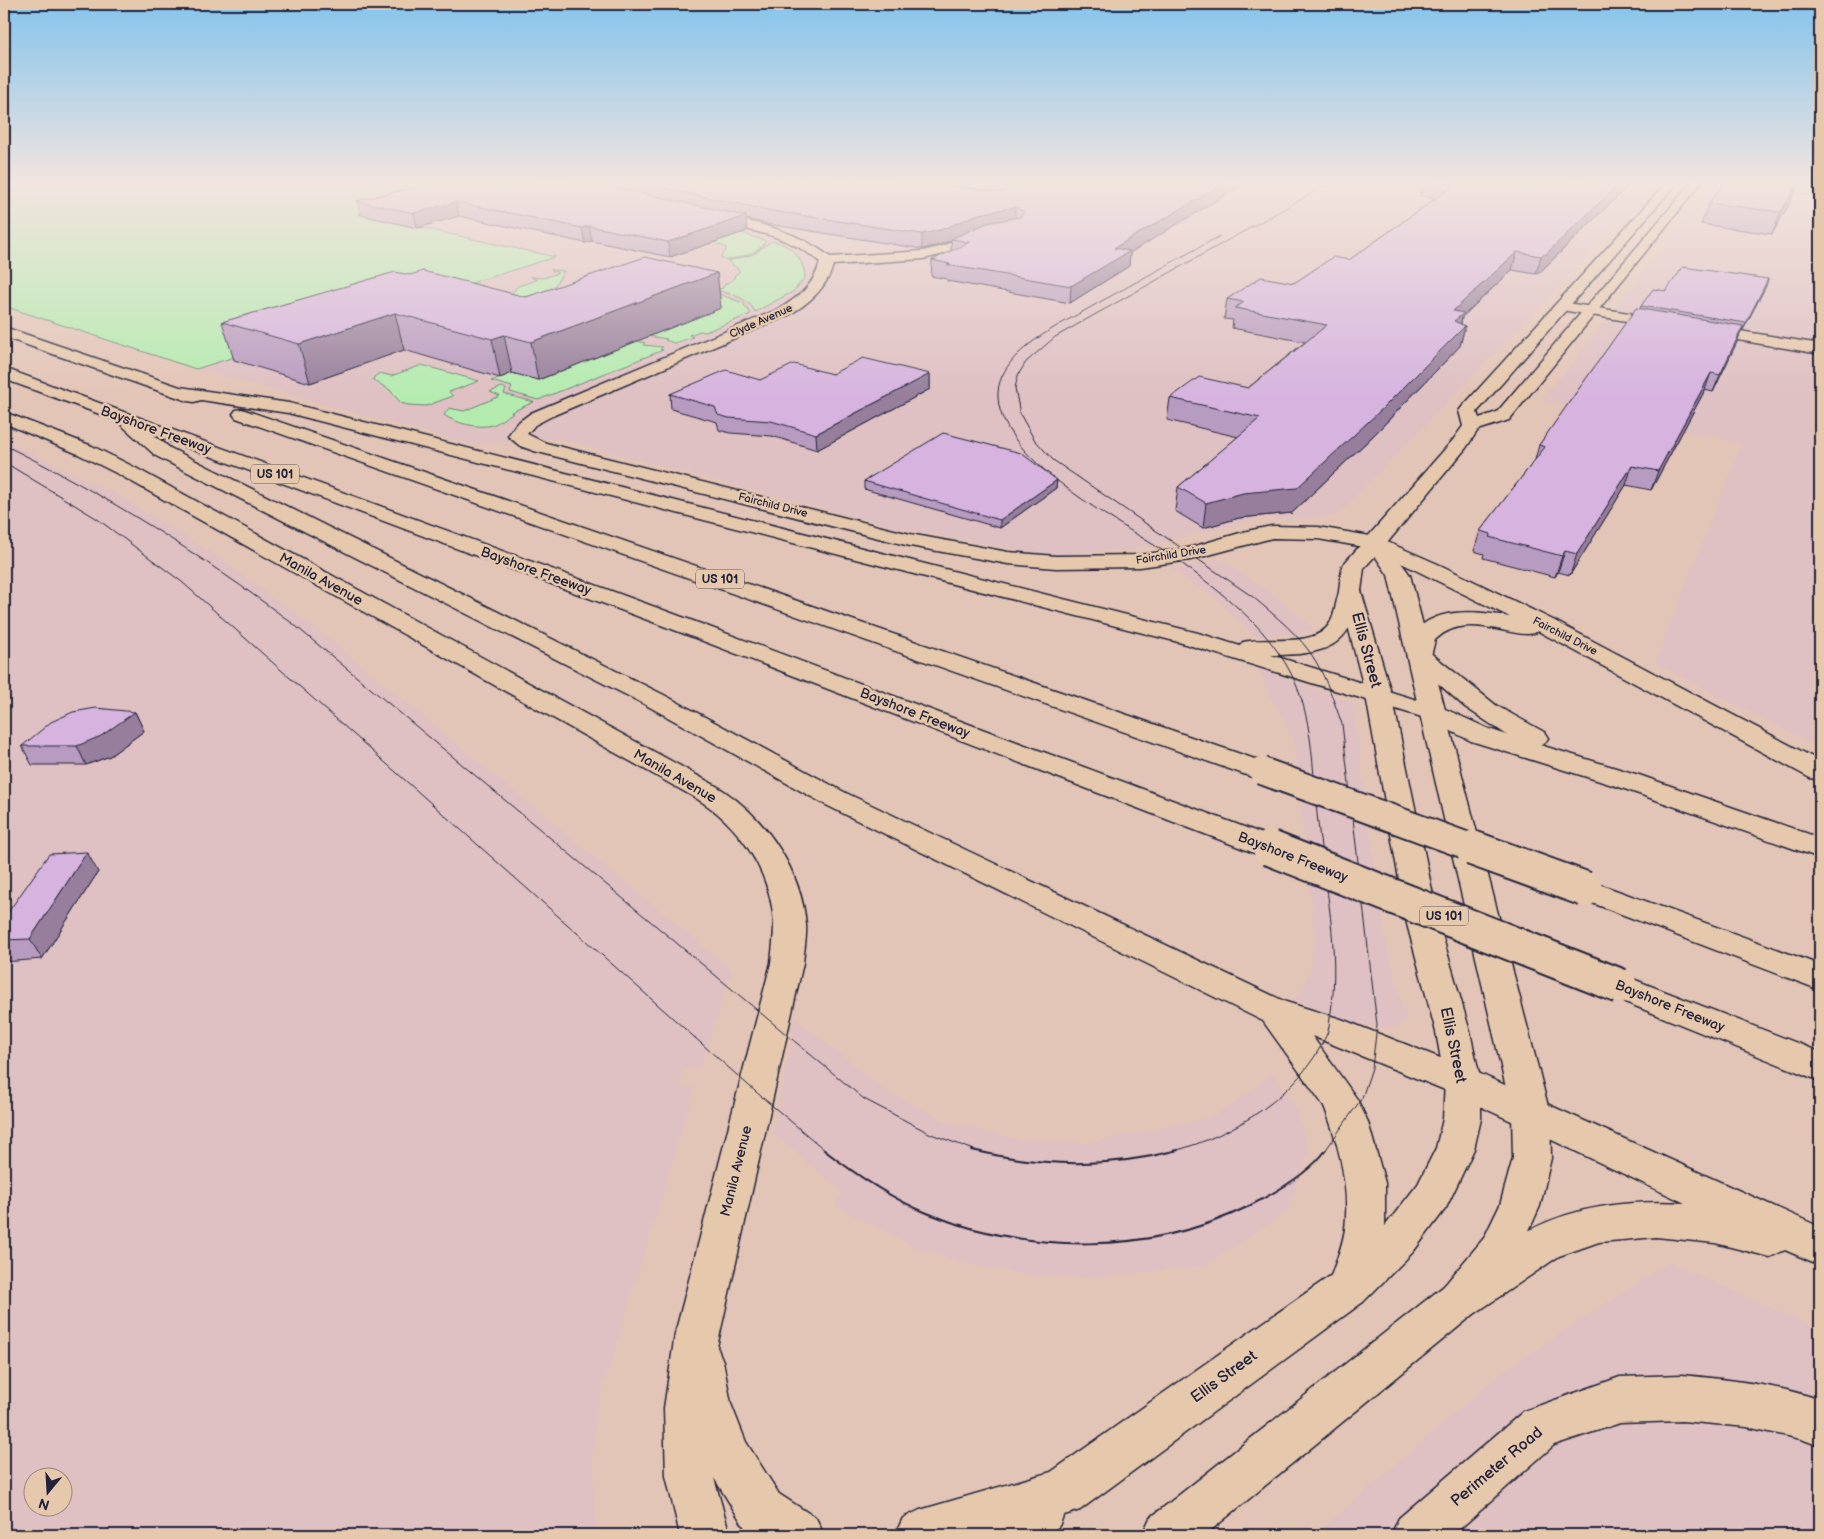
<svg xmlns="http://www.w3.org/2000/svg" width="1824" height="1539" font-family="'Balsamiq Sans',sans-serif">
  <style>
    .built { fill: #dfc0c3; fill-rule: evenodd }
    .green { fill: #b4ecb0; stroke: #6b8776 }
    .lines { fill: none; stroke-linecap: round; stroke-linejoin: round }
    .minor-casing { stroke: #22223b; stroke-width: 3 }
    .tertiary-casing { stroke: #22223b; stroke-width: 3 }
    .secondary-casing { stroke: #22223b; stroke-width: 3 }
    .motorway-casing { stroke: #22223b; stroke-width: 3 }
    .minor { fill: #e6c9ad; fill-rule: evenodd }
    .tertiary { fill: #e6c9ad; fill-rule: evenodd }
    .secondary { fill: #e6c9ad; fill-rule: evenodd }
    .motorway { fill: #e6c9ad; fill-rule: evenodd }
    .tram-far1 { stroke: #22223b; stroke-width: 1 }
    .tram { stroke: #22223b; stroke-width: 2 }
    .motorway-bridge-far1-casing { stroke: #22223b; stroke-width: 30; stroke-linecap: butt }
    .motorway-bridge-casing { stroke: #22223b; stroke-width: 38; stroke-linecap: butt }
    .motorway-bridge-far1 { stroke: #e6c9ad; stroke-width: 26 }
    .motorway-bridge { stroke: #e6c9ad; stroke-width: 34 }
    .wall { fill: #b89bc0; stroke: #22223b }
    .shaded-wall { fill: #967e9c; stroke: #22223b }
    .building { fill: #d6b4df; stroke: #22223b }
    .labels { text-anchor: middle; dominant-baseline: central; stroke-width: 5; stroke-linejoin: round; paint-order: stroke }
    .far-street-label { font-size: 11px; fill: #22223b; stroke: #e6c9ad }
    .shield { fill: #e6c9ad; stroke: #5d545d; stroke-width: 1 }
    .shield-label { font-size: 12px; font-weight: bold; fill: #22223b }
    .street-label { font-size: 14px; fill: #22223b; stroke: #e6c9ad }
    .near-street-label { font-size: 16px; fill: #22223b; stroke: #e6c9ad }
  </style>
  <rect width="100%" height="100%" fill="#e3c5b7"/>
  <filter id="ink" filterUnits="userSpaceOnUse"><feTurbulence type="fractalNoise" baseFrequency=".02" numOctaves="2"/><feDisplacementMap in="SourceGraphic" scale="10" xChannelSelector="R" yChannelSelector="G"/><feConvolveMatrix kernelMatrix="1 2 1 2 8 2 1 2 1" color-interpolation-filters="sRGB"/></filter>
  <g filter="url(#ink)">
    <g class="built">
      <path d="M490,182H1661L1337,515L1324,518H1258L1143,547L1050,556L892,527L556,438L471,445L196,369L542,259L464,238L361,215Z"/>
      <path d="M1714,182H1820V748L1655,663L1742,443L1543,400Z"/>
      <path d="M4,440L114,493L214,554L313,626L732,970L700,1068L682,1070L681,1088L695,1087L596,1410L592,1461L597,1535H4ZM32,1476H62V1506H32Z"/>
      <path d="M1220,559L1278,598L1312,628L1305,633L1255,637L1215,598L1171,569Z"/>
      <path d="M1259,669L1352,702L1384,936L1405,1017L1402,1026L1384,1027L1357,1024L1293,1000L1301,992L1311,968L1315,935L1293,740L1284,719L1272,700Z"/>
      <path d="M796,1019L884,1090L947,1122L1021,1140L1089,1143L1212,1117L1248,1094L1272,1073L1295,1107L1309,1150L1287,1212L1205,1266L1099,1277L1036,1276L966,1264L913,1246L835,1206L843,1192L773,1133Z"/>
      <path d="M1669,1262L1820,1330V1535H1315L1501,1373Z"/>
    </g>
    <g class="green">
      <path d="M4,182H556L480,183L358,214L555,257L196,369L4,306Z"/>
      <path d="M1711,182H1820V196Z"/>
      <path d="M738,232L766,241C759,254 740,257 726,260L720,257L726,251V248L714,242Z"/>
      <path d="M771,241C790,243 804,259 805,277L794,291L755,312C749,297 728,293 714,290L723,288L725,284L733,280L735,275L740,271L728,261L754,254Z"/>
      <path d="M551,270L564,271L542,306L511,294L518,286L537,280L531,277L544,278L558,273Z"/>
      <path d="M711,291L743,303L751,314L705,332L700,331L689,335L693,337L674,343L665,340L667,339L648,336L720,308Z"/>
      <path d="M637,341L645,343L643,345L663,347L660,349L663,350L538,400L510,392L512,387L491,381L512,373L538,380Z"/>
      <path d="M422,365L479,381L449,392L453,396L426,406L408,405L401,403L390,390L373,380L374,377L380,373L391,376Z"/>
      <path d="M502,387L506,389L504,394L534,402L511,412L513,413C506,416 499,423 492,425C478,429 455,423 444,415L449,408L464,411L500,396L490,392Z"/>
    </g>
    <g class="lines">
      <g class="minor-casing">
        <g id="minor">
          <path d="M709,213C752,222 795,229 830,257L923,251L940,247L982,229L986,228L992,232L949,253L923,259L833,265C827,288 809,303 789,315L552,416L535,425L527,434L546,443L910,534L1008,552L1056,556L1140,555L1188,548L1247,531L1272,526L1318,527L1376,537L1383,539L1387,543L1383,547L1376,549L1318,539L1272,538L1190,560L1140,567L1056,568L1008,564L910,546L534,451L520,446L508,436L516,424L531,413L779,309C799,297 814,285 820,262C786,233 746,230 705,220L703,217Z"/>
          <path d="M1561,302L1820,344V354L1556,309L1554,306Z"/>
          <path d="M1682,1375C1729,1380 1776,1384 1820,1400V1446L1801,1439L1747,1427L1682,1421L1620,1423L1554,1445L1453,1535H1391L1399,1518L1524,1411L1620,1377Z"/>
          <path d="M1042,1485L1059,1492L1066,1509L1059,1526L1047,1535H983L991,1518L1025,1492Z"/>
        </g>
      </g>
      <g class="tertiary-casing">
        <path id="tertiary" d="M1376,537L1440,565L1553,620L1820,761V780L1810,778L1538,631C1520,644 1467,607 1435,640L1431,656L1428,661L1419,663L1410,661L1407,656C1409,650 1409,643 1412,637C1430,605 1481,611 1510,617L1369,547L1365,543L1369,539Z"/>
      </g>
      <g class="secondary-casing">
        <g id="secondary">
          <path d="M1667,182H1678L1477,412L1479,418L1497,412L1692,182H1702L1509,420L1478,430L1466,448L1387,543L1410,575L1550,1114L1551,1158L1540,1206L1514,1264L1474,1314L1205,1535H1142L1150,1518L1444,1286L1484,1238L1500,1205L1513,1158L1512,1114L1388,575L1375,556L1364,568L1361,591L1392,696L1439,924L1470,1032L1481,1082V1119L1474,1149L1446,1208L1413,1252L1363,1302L1080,1510L1002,1535H895L903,1518L920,1510L1051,1472L1333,1274L1385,1226L1418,1184L1436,1148L1443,1119L1445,1082L1436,1032L1407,924L1366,696L1339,591L1342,566L1453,440L1463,426L1459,411L1462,407Z"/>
          <path d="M4,412L92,446L132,466L684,768C697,776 711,782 724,791C767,820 802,872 806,925C807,937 804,950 803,963L717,1347L723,1361L731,1404L746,1442L779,1494L816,1518L824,1535H756L745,1528L714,1478L730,1535H680L666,1476L664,1408L675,1334L771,963C772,950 774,938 774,925C772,873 739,823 694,797L118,474L78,454L4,423Z"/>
        </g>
      </g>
      <g class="motorway-casing">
        <g id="motorway">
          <path d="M4,327L180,387L289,403L1198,633L1240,646L1243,642C1266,636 1315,649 1330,623C1337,611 1335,597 1342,586L1350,584L1358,586L1361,591C1352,648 1325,655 1271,655L1443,708L1489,729L1507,735L1465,707L1407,656L1410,651L1419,649L1428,651L1497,706L1544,732L1548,738L1544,744L1540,745L1639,775L1820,838V858L1619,787L1471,741L1425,718L1182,643L288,413L201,400L194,402L188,401L4,337Z"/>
          <path d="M4,368L693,621L1279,840L1283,847L1279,854L1268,857L1257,854L677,631L154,435L170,448L664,695L846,793L1286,1002L1341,1019L1476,1072L1820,1227V1265L1785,1250L1770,1257L1715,1243L1656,1237L1599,1242L1559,1256L1474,1314L1459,1320L1444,1314L1438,1300L1444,1286C1472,1268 1498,1247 1528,1231C1577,1205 1631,1200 1685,1203L1450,1092L1312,1036L1357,1099L1368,1122L1385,1183V1230L1369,1288L1363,1302L1348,1308L1333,1302L1327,1288C1333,1269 1342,1249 1345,1229C1350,1189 1339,1144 1324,1106L1263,1021L826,805L646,705L156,456L116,420L4,379Z"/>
          <path d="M242,409L1272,765L1276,771L1272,777L1262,779L1252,777L236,418L233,414L236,410Z"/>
          <path d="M1585,879L1820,965V990L1574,896L1570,889L1574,882Z"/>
          <path d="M1620,974L1820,1052V1081L1608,995L1603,986L1608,977Z"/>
        </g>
      </g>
      <use href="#minor" class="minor"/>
      <use href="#tertiary" class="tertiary"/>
      <use href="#secondary" class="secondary"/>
      <use href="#motorway" class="motorway"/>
      <g class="tram-far1">
        <path d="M4,445C107,495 201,555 292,623L864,1099L931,1134L977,1151"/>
        <path d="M4,462L96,518L182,582L756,1092L826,1151"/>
        <path d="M1174,1151C1234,1135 1299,1095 1326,1036C1330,1028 1329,1020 1331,1012C1340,950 1325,885 1318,823C1313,780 1314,733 1299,692C1290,666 1273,643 1254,623C1229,598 1200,576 1171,556C1122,523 994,458 998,392C999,377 1008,364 1018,354C1041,332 1071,319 1098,303C1139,281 1179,258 1220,236"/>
        <path d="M1325,1151L1362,1098L1372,1068L1377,1025L1342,724C1334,702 1327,680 1315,660C1301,636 1274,615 1253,597L1053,460L1034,439L1020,414L1015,388L1018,375L1026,362L1055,337L1332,182"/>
      </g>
      <g class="tram">
        <path d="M824,1150C855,1174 890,1198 927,1213C1027,1254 1150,1255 1247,1207C1273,1194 1309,1174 1326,1150"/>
        <path d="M972,1150C1041,1167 1110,1168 1178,1150"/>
      </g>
      <g class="motorway-bridge-far1-casing">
        <g id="motorway-bridge-far1">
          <path d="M1262,771L1476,849"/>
          <path d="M1268,847L1273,849"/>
        </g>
      </g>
      <g class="motorway-bridge-casing">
        <g id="motorway-bridge">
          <path d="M1270,848L1620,986"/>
          <path d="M1472,848L1585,889"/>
        </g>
      </g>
      <use href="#motorway-bridge-far1" class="motorway-bridge-far1"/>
      <use href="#motorway-bridge" class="motorway-bridge"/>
    </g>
    <g class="wall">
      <path d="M436,182H927L1000,192L1130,253L1129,266L1070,303L947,281V279L931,276L932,260L951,251V240L939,245L922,249L768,224L746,219L747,231L670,257L592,241L585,243L459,216L417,228L361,215L357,201Z"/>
      <path d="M1423,182H1632L1540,272L1536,274L1512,270L1462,317L1461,324L1465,326L1460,346L1376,433L1292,513L1239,518L1203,528L1175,511L1178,487L1238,437L1167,420L1170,398L1248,388L1305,342L1232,328L1233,320L1224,319L1227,299L1294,283L1349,260L1436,198L1420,196Z"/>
      <path d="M1791,201L1772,234L1701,224L1709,203Z"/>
      <path d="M717,273L721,308L538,380L512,373L500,378L404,350L310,383L234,360L222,322L410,275L526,297Z"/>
      <path d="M1768,279L1766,286L1743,330L1742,329L1737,342L1713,392L1705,390L1651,490L1626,485L1570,575L1558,572L1555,577L1483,558L1484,554L1474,551L1480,531L1535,460L1539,445L1640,309L1641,306L1666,291Z"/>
      <path d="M1820,317V332L1815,331Z"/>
      <path d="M832,374H930V389L817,450L772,436L730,433L719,430L717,422L671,409L670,394L760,380Z"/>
      <path d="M1057,480L1056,488L1000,528L864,489V481Z"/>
      <path d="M135,712L144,731L110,756L86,765H32L22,746Z"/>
      <path d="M98,872L42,959L4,962V918Z"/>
    </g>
    <g class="shaded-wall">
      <path d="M1227,182H1247L1130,253L1129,266L1070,303L1071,286L1114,248Z"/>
      <path d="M1621,182H1632L1540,272L1536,274L1541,256Z"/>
      <path d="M1798,182L1791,201L1772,234L1781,212Z"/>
      <path d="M456,202L459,216L417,228L414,213Z"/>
      <path d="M1015,207V221L951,239V240L939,245L922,249V234L979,214Z"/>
      <path d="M746,216L747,231L670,257L668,242Z"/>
      <path d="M589,226L592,241L585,243L582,228Z"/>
      <path d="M1517,252L1512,270L1462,317L1459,332L1465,326L1460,346L1376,433L1292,513L1239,518L1203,528L1206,503Z"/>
      <path d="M717,273L721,308L538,380L531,342Z"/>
      <path d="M1768,279L1766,286L1743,330L1746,323Z"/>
      <path d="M395,313L404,350L310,383L299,344Z"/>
      <path d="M1743,326L1737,342L1713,392L1720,375Z"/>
      <path d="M504,335L512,373L500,378L492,339Z"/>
      <path d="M1711,373L1705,390L1651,490L1658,471Z"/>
      <path d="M930,374V389L817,450L816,434Z"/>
      <path d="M1632,466L1626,485L1570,575L1577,554Z"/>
      <path d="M1057,480L1056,488L1000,528V520Z"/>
      <path d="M1565,551L1558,572L1555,577L1562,556Z"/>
      <path d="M135,712L144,731L110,756L86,765L77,746Z"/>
      <path d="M87,852L98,872L42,959L30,939Z"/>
    </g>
    <g class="building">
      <path d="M436,182H593L598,184L746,216L668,242L589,226L582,228L456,202L414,213L357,201Z"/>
      <path d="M634,182H927L1000,192L1022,182H1227L1114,248L1130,251L1071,286L947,265L950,264L932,260L970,242L951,239L987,223L1020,217L1024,212L1015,207L979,214L940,230L922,234L767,210Z"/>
      <path d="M1437,182H1621L1546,254L1541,256L1517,252L1453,311L1464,313L1454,321L1465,326L1381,410L1297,488L1243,493L1206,503L1178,487L1260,418L1170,398L1199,377L1248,388L1327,325L1235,308L1244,302L1227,299L1261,277L1294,283L1333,257L1349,260L1452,187H1449L1453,184Z"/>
      <path d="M1725,182H1798L1781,212L1709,203Z"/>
      <path d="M645,257L717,273L531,342L504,335L492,339L395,313L299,344L222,322L395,272L410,275L423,271L526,297Z"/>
      <path d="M1683,267L1768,279L1746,323L1641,306L1653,289L1666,291Z"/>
      <path d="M1636,308L1743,326L1720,375L1711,373L1658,471L1632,466L1577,554L1565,551L1562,556L1489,537L1491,534L1480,531L1545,447L1539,445Z"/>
      <path d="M1820,318V325H1818Z"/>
      <path d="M863,358L930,374L816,434L771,421L729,418L718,415L715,407L670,394L726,370L760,380L794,364L832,374Z"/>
      <path d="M943,433L1021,453L1057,480L1000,520L864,481Z"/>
      <path d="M96,708L135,712L101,736L77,746H22L51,722L73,712Z"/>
      <path d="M87,852L30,939L4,940V918L49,854Z"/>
    </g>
  </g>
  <linearGradient id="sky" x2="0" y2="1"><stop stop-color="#85c4ec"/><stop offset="0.46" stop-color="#f2e5df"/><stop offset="1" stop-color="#f2e5df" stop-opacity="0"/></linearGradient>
  <rect width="1824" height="397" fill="url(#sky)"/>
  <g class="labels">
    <g class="far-street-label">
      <text transform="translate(761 321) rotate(-24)">Clyde Avenue</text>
      <text transform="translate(773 505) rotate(14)">Fairchild Drive</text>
      <text transform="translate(1171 555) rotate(-9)">Fairchild Drive</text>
      <text transform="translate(1565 636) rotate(27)">Fairchild Drive</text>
    </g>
    <g class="shield">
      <rect x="251" y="464.5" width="48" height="19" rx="4"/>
      <rect x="696" y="569.5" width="48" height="19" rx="4"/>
      <rect x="1420" y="906.5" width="48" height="19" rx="4"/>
    </g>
    <g class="shield-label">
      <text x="275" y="474">US 101</text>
      <text x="720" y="579">US 101</text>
      <text x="1444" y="916">US 101</text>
    </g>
    <g class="street-label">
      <text transform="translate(156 430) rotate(20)">Bayshore Freeway</text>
      <text transform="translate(536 571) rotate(20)">Bayshore Freeway</text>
      <text transform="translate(321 579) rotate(29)">Manila Avenue</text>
      <text transform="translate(915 713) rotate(21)">Bayshore Freeway</text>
      <text transform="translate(675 776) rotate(30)">Manila Avenue</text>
      <text transform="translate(1293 857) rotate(21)">Bayshore Freeway</text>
      <text transform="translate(1670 1006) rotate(22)">Bayshore Freeway</text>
      <text transform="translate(736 1171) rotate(-76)">Manila Avenue</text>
    </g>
    <g class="near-street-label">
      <text transform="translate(1366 650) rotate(75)">Ellis Street</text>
      <text transform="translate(1453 1045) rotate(78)">Ellis Street</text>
      <text transform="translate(1224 1377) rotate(-36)">Ellis Street</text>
      <text transform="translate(1497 1467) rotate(-40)">Perimeter Road</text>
    </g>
  </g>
  <rect width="1824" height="1539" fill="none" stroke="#e6c9ad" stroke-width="20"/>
  <rect x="10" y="10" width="1804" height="1519" fill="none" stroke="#22223b" stroke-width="2" filter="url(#ink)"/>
  <g transform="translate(48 1492) rotate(198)"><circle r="24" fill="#e6c9ad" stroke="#98867f"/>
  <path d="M0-4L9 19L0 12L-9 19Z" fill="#22223b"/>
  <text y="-8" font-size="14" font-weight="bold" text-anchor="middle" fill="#22223b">N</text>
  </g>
</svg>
